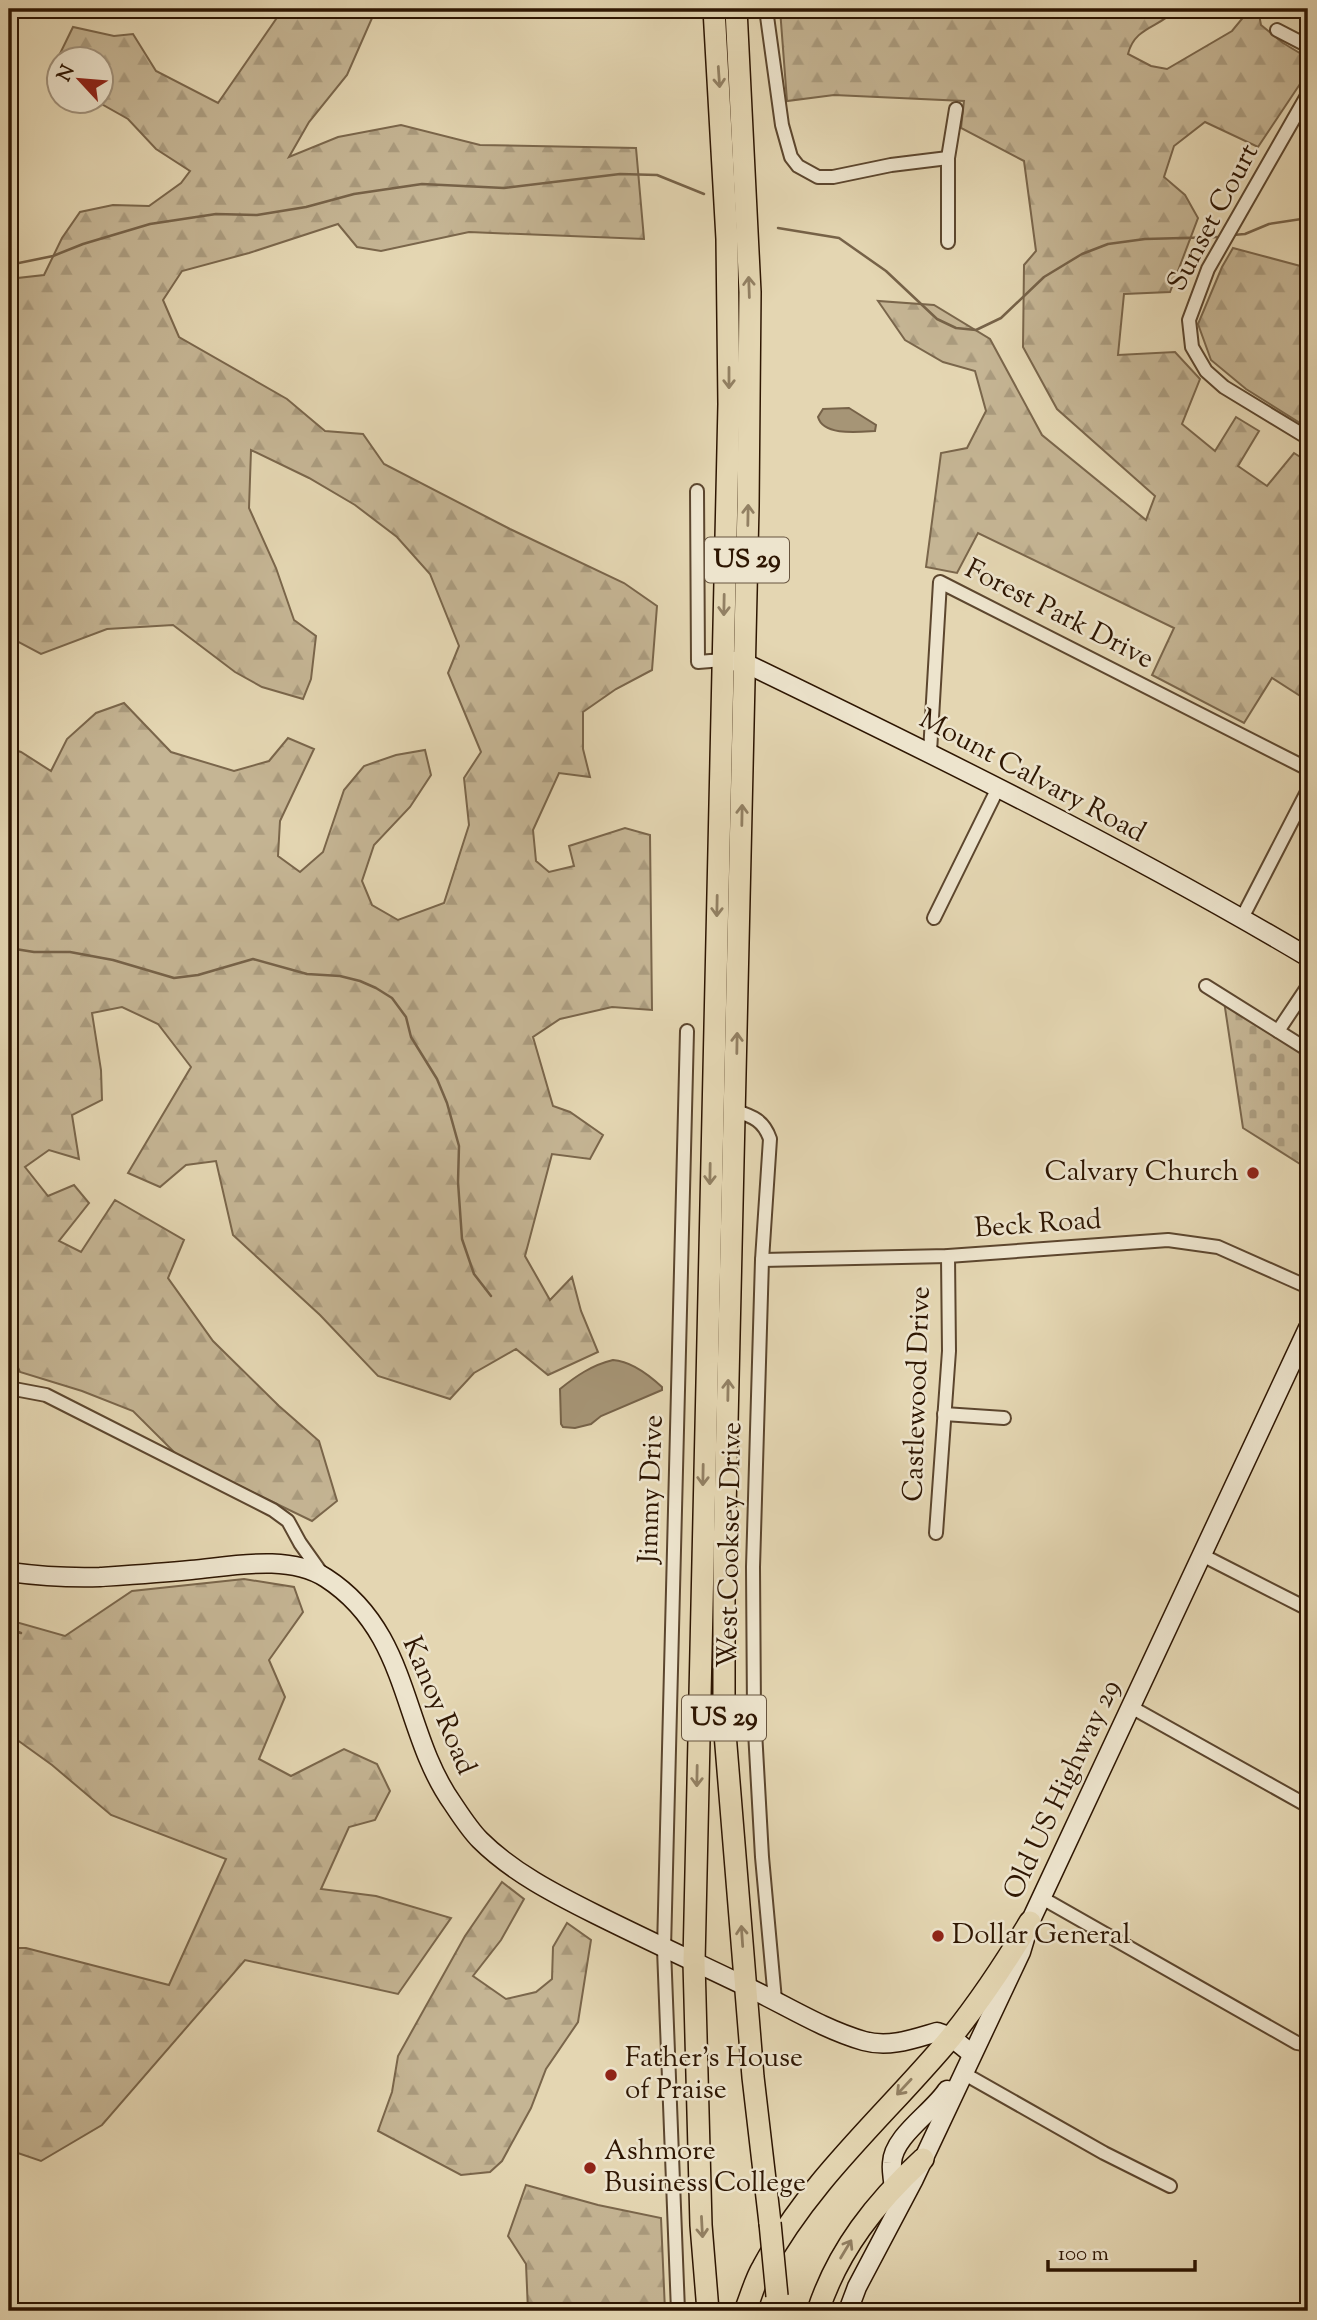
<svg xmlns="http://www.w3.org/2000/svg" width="1317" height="2320" font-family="'Sorts Mill Goudy',serif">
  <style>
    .forest { fill: url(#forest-firs); stroke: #7a664b; stroke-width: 2 }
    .cemetery { fill: url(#cemetery-stones); stroke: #7a664b; stroke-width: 2 }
    .water { fill: #a69576; stroke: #766248; stroke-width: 2 }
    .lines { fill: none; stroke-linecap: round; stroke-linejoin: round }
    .stream { stroke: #766248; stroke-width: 2.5 }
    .street-casing { stroke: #5c462e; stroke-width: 16 }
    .secondary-casing { stroke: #2e1602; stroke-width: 21 }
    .highway-casing { stroke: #2e1602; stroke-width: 24 }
    .street { stroke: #ede4cd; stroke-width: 12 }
    .secondary { stroke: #ede4cd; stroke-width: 18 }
    .highway { stroke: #e4d6b2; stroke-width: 21 }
    .highway-bridge-casing { stroke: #2e1602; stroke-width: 24; stroke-linecap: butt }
    .highway-bridge { stroke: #e4d6b2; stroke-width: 21 }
    .oneway { stroke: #928063 }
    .poi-dot { fill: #8f2418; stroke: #ede4cd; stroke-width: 2.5 }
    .labels { text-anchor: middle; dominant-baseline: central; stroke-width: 5; stroke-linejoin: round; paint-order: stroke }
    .shield { fill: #ede4cd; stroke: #67543f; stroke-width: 2 }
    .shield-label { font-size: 26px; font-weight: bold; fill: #2e1602 }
    .street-label { font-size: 28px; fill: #2e1602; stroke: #ede4cd }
    .poi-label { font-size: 28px; fill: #2e1602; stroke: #ede4cd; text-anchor: start }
  </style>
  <defs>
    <pattern id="forest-firs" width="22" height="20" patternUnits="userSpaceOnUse" patternTransform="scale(1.75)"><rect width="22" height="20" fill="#c5b594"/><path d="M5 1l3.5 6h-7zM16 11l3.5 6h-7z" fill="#aa9b7e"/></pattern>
    <pattern id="cemetery-stones" width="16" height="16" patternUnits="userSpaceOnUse" patternTransform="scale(1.75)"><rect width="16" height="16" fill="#c5b594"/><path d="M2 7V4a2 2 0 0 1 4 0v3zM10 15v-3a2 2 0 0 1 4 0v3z" fill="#aa9b7e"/></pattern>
  </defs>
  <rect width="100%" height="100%" fill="#e4d6b2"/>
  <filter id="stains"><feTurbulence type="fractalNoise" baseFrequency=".00286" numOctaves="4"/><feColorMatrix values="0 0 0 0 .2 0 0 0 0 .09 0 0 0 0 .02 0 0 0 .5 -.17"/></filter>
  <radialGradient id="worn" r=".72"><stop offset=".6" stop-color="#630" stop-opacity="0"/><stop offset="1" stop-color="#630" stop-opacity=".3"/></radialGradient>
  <g class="forest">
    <path d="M283,9H376L347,75L309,122L289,157L338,137L401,125L480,145L636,148L644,239L469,232L381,251L357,247L338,224L249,253L182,271L163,300L179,337L287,399L325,431L363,434L384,464L510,529L624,583L657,606L652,670L616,689L583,712V749L590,777L559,773L533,830L536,861L549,872L574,866L569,846L625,828L650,835L652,1010L612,1007L560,1019L533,1037L553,1106L570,1112L603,1135L590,1159L552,1154L525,1256L550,1300L572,1277L581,1311L598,1352L548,1375L516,1349L474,1373L450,1399L378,1376L320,1315L233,1235L216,1161L186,1165L160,1187L128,1173L191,1067L158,1024L122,1007L92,1013L101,1070L102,1100L72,1115L79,1159L49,1150L25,1167L48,1196L74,1185L89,1203L59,1241L81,1252L115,1200L184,1240L168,1278L213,1341L279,1406L319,1441L337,1501L312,1521L178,1456L133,1411L82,1391L20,1372L15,1361L9,1357V748L21,752L51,771L67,739L96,713L124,703L171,752L234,771L269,761L288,738L314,749L280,821L278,856L300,872L323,852L344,790L364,766L396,755L425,750L431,775L410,807L374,845L362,881L372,905L398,920L444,903L469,825L464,778L481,752L448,673L459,646L430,574L397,537L355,505L309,478L251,450L249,508L276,568L294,620L316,636L311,679L303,699L262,687L235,672L173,625L107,629L41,654L9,637V279L44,275L62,238L80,212L113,205L149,206L181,183L190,171L156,149L128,119L98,102H102V60H60L59,79L50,74L73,27L114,36L133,34L156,71L218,103Z"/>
    <path d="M780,9H1176C1160,28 1135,26 1128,54L1151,66L1167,69L1232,31L1250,9H1258L1261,25L1283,43L1308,58V72L1258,147L1205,122L1174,146L1164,177L1185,195L1198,218L1170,292L1124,294L1118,355L1175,352L1200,379L1182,424L1215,451L1236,417L1259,431L1238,466L1267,486L1294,453L1308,462V701L1272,678L1244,723L1152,675L1174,628L978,533L957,573L926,567L941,453L967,448L986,411L975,371L943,362L905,340L878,301L934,305L990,339L1042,435L1146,520L1155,496L1057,409L1023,347L1024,265L1036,251L1024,161L961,128L964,101L834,95L787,101Z"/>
    <path d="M1233,248L1308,268V428L1246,389L1211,360L1198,324L1222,267Z"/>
    <path d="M244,1579L294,1587L303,1612L269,1660L285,1697L259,1759L291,1776L344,1749L377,1764L390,1791L375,1820L349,1827L321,1889L376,1896L451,1918L398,1994L245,1960L102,2125L41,2161L9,2150V1948H26L169,1985L226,1859L111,1815L52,1765L9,1734V1620L65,1636L132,1591Z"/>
    <path d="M502,1882L524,1899L501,1940L473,1976L506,1999L536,1992L552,1979L553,1947L567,1923L591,1940L578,2022L546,2069L531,2108L502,2161L490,2172L461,2175L378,2131L392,2092L398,2056L465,1936Z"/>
    <path d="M526,2185L598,2205L661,2218L665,2311H528L526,2264L508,2236Z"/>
  </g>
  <path class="cemetery" d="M1224,1001L1308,1056V1169L1243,1128Z"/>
  <g class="water">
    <path d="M849,408L876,425L875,431C858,432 823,436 818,417L823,409Z"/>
    <path d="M613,1360C630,1361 649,1375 662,1387V1390L601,1416L591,1424L575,1428L563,1427L561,1424L560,1389C576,1376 592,1365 613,1360Z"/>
  </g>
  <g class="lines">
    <g class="stream">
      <path d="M778,228L839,238L886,271L937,319L956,328L976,330L1001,318L1044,277L1082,254L1108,244L1145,239L1220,237"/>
      <path d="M1233,235L1245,234L1269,224L1308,218"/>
      <path d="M9,265L53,256L83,244L150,224L216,214L257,215L306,207L354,194L422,184L504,188L620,174L657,175L704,194"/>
      <path d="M9,948L34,952H70L113,960L174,978L198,975L253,959L307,974L340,976L360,981L376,988L392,998L406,1017L411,1037L437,1079L447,1103L459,1146L458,1182L462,1239L474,1274L491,1296"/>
      <path d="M9,1629L21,1633"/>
    </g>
    <g class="street-casing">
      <g id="street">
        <path d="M766,9L782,125L791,157L798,166L818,177H833L891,165L948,158"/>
        <path d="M1277,30L1308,46"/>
        <path d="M1308,94L1208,269L1189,320L1192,347L1206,371L1224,387L1308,438"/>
        <path d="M948,242V158L956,109"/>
        <path d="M697,491L698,662L723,660"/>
        <path d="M930,752L940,582L1308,769"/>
        <path d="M934,918L998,788"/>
        <path d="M1242,918L1308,790"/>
        <path d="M1206,986L1308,1050"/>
        <path d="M1278,1031L1308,986"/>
        <path d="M735,1111C753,1116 764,1121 770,1139L762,1260L753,1567L754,1713L762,1857L775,2000"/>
        <path d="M762,1260L948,1256L1168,1240L1218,1247L1308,1287"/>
        <path d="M9,1388L46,1395L273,1510L288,1521L300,1543L322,1574"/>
        <path d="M944,1414L1004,1418"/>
        <path d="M936,1533L949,1351L948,1256"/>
        <path d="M1202,1555L1308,1609"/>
        <path d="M1131,1707L1308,1806"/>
        <path d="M1042,1898L1297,2043L1308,2045"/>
        <path d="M963,2073L1104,2153L1170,2186"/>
        <path d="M678,2311L664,1949L687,1031"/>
      </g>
    </g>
    <g class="secondary-casing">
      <g id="secondary">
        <path d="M733,661L745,663C935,755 1126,849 1308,957"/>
        <path d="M9,1572C39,1576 70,1578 100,1577C130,1575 161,1573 191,1570C234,1566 288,1554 326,1578C411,1633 401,1731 453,1804C461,1816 470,1830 480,1840C512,1872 555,1894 595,1914C645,1939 695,1962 745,1986C784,2004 822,2029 864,2041C889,2048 913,2039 937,2032L951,2037L972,2054"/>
        <path d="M895,2195C894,2185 891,2173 892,2163C893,2136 933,2112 947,2090"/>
        <path d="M848,2311L857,2287L914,2179L1021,1952L1030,1922L1308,1328"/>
      </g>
    </g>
    <g class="highway-casing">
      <g id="highway">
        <path d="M736,9L750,292L748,506L724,1554V1721L753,2077L770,2223"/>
        <path d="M708,2311L701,2225L694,1962L729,404L727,239L714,9"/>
        <path d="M745,2311C751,2297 755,2280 763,2267C811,2178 888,2113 952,2036C981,2000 1006,1962 1030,1922"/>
        <path d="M818,2311C838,2250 876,2202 923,2159"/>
      </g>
    </g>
    <use href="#street" class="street"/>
    <use href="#secondary" class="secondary"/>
    <use href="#highway" class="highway"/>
    <g class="highway-bridge-casing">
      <path id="highway-bridge" d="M770,2223L777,2296"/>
    </g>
    <use href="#highway-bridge" class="highway-bridge"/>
  </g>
  <defs><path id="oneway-shaft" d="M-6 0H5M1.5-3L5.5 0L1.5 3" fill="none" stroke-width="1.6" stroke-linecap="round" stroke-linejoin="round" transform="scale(1.75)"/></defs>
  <g class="oneway">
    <use href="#oneway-shaft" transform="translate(719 77) rotate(86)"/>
    <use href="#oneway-shaft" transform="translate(749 287) rotate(-92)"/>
    <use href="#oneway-shaft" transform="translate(729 378) rotate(90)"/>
    <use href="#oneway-shaft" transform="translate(748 515) rotate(-89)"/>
    <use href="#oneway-shaft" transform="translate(724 605) rotate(91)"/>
    <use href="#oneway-shaft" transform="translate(742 815) rotate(-89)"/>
    <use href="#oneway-shaft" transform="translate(717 906) rotate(91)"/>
    <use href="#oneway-shaft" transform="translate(737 1043) rotate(-89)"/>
    <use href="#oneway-shaft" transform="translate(710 1174) rotate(91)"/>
    <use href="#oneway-shaft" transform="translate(728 1390) rotate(-89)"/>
    <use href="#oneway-shaft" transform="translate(703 1475) rotate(91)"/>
    <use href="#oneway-shaft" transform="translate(697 1776) rotate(91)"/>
    <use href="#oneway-shaft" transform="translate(742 1936) rotate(-94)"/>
    <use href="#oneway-shaft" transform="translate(904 2087) rotate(133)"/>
    <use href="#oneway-shaft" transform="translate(702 2227) rotate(87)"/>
    <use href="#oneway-shaft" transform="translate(846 2249) rotate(-59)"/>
  </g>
  <g class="poi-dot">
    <circle cx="1253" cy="1173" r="7"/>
    <circle cx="938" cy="1936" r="7"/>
    <circle cx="611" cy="2075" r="7"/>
    <circle cx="590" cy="2168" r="7"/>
  </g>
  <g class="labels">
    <g class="shield">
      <rect x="705" y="537.5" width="84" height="45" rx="5"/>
      <rect x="682" y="1695.5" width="84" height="45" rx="5"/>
    </g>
    <g class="shield-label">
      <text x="747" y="560">US 29</text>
      <text x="724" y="1718">US 29</text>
    </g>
    <g class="street-label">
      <text transform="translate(1214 218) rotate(-62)">Sunset Court</text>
      <text transform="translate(1059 615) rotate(27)">Forest Park Drive</text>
      <text transform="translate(1032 777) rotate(28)">Mount Calvary Road</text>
      <text transform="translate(1038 1225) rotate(-4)">Beck Road</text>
      <text transform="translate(918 1394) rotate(-88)">Castlewood Drive</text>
      <text transform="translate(652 1489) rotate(-88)">Jimmy Drive</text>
      <text transform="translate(731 1545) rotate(-89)">West Cooksey Drive</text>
      <text transform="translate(438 1706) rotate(67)">Kanoy Road</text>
      <text transform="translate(1063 1790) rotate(-65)">Old US Highway 29</text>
    </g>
    <g class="poi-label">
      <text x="1239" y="1173" text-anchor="end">Calvary Church</text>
      <text x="952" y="1936">Dollar General</text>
      <text x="625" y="2059">Father's House<tspan x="625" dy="32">of Praise</tspan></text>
      <text x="604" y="2152">Ashmore<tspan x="604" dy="32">Business College</tspan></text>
    </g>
  </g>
  <rect width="1317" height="2320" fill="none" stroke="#e4d6b2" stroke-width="35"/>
  <rect x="10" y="10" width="1296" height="2299" fill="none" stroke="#2e1602" stroke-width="3.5"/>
  <rect x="18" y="18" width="1282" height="2285" fill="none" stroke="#2e1602" stroke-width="2"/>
  <g transform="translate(80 80) rotate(296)"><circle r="33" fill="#ede4cd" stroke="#a1927c" stroke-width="2"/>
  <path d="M0-5L12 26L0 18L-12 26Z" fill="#8f2418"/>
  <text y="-10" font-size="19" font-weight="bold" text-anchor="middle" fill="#2e1602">N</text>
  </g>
  <path d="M1048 2260v10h147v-10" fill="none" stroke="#2e1602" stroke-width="3.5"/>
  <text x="1058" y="2260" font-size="21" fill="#2e1602" stroke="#ede4cd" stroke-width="5" paint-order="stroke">100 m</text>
  <rect width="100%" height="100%" filter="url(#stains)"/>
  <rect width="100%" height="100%" fill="url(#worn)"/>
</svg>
